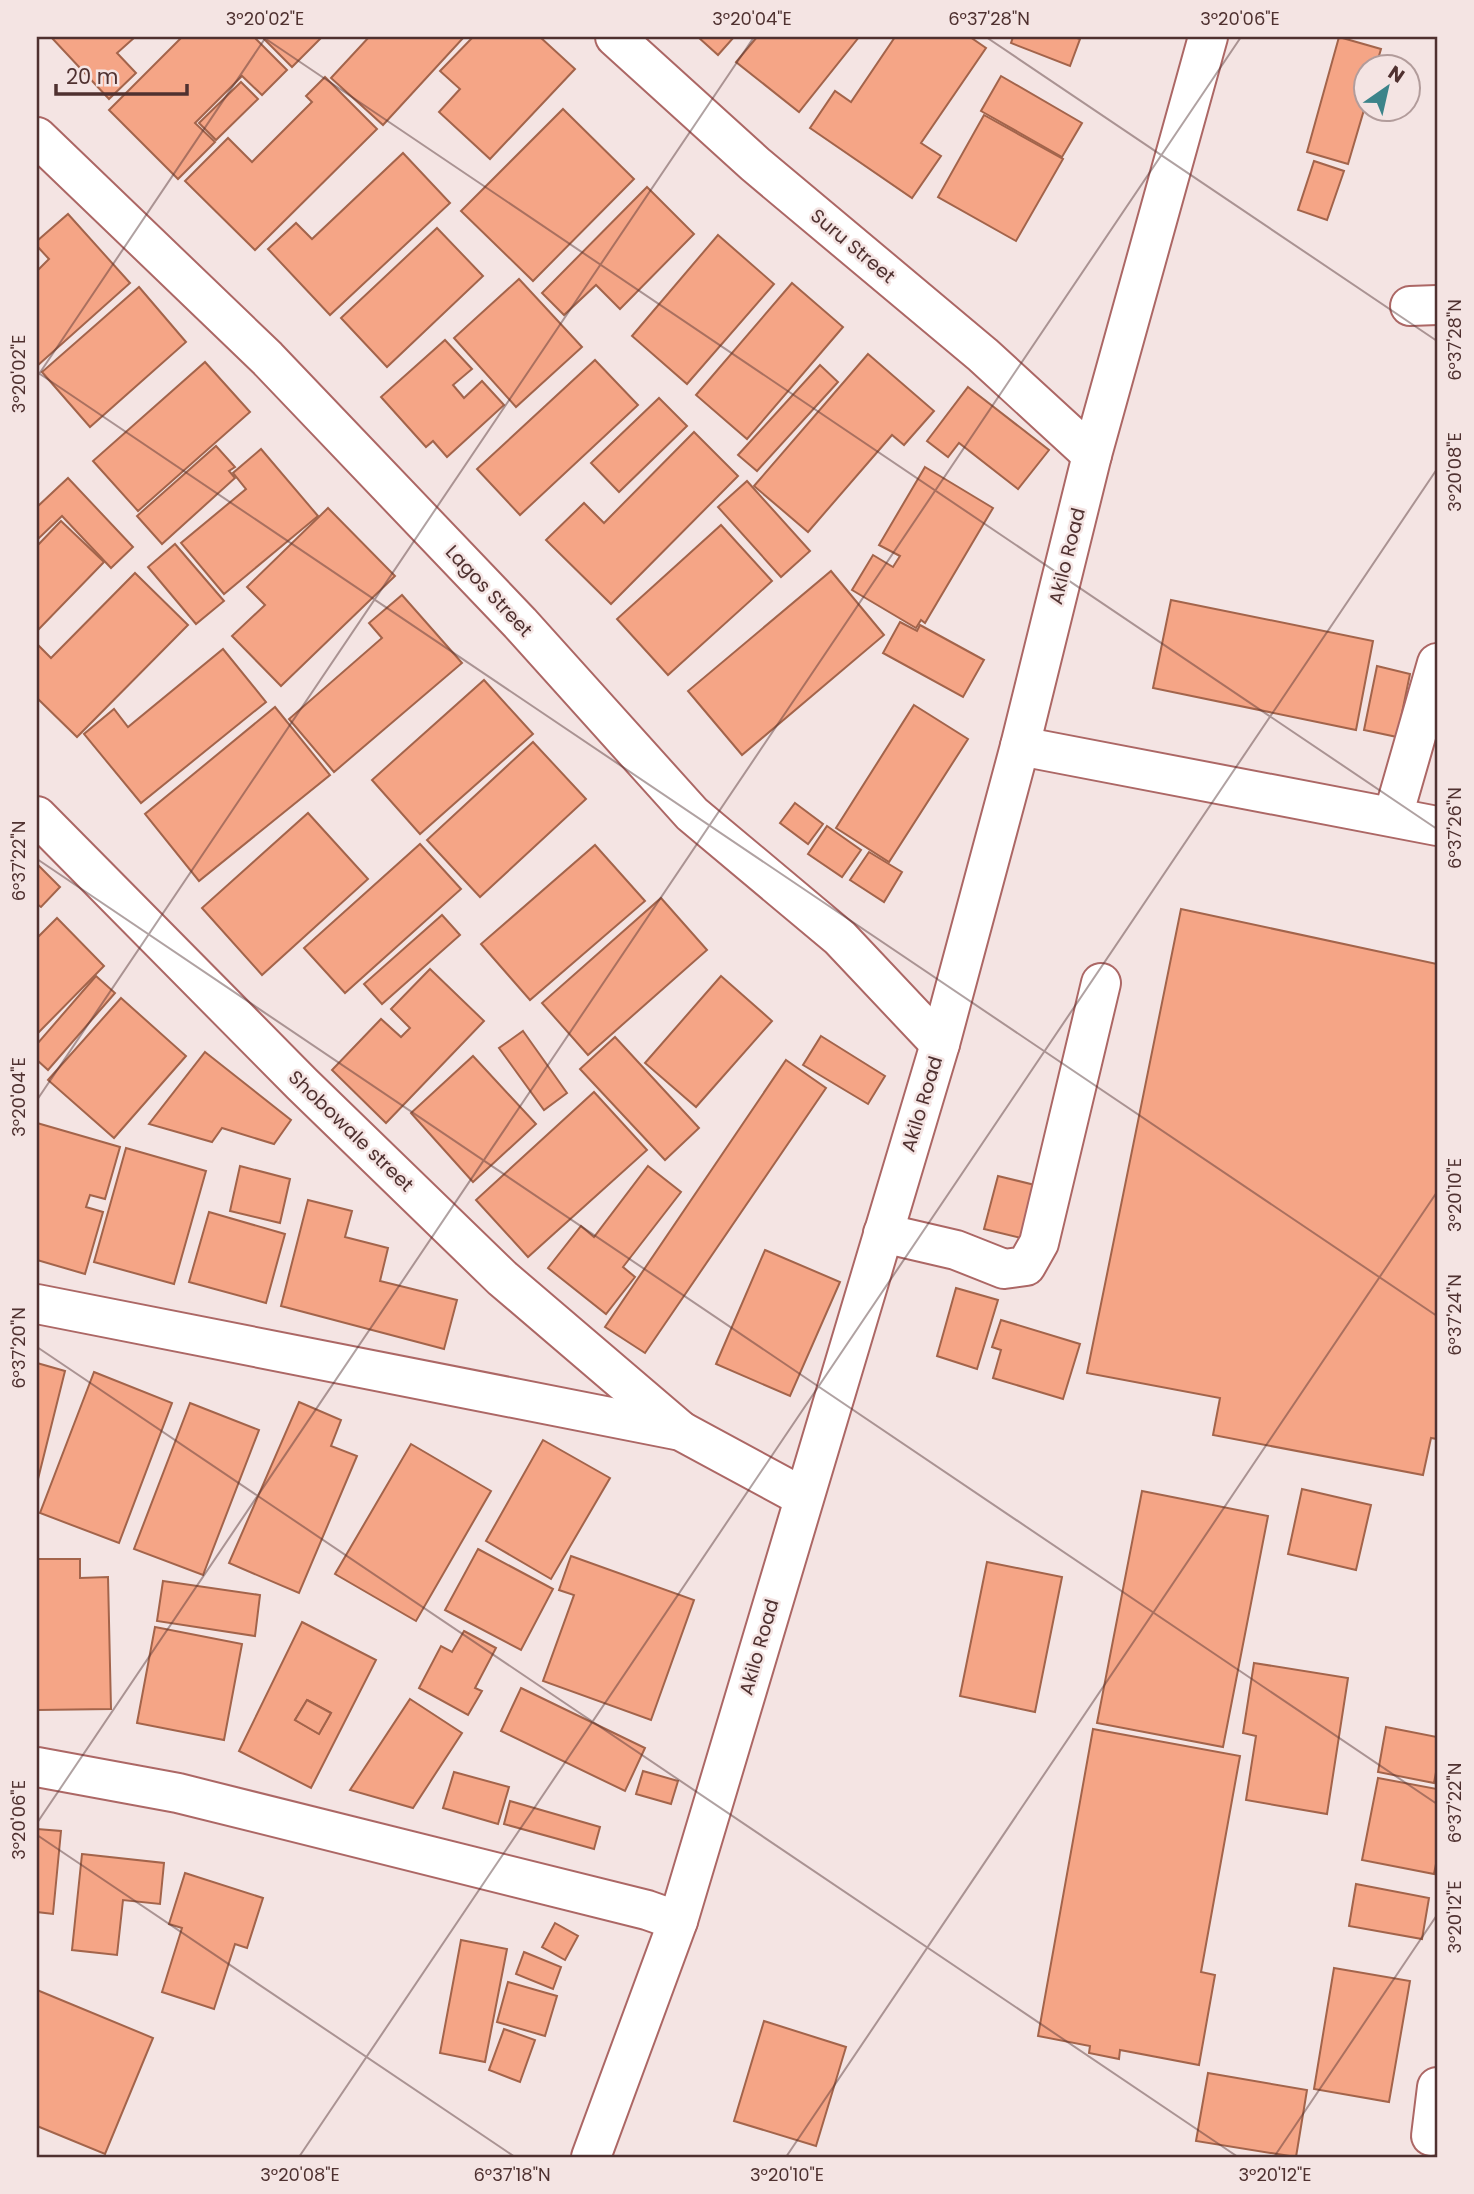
<svg xmlns="http://www.w3.org/2000/svg" width="1474" height="2194" font-family="Poppins,sans-serif">
  <style>
    .building { fill: #f5a586; stroke: #a3644b; stroke-width: 2; fill-rule: evenodd }
    .lines { fill: none; stroke-linecap: round; stroke-linejoin: round }
    .minor-casing { stroke: #ac6765; stroke-width: 42 }
    .minor { stroke: #fff; stroke-width: 38 }
    .ticks { fill: none; stroke: #4f3130; stroke-width: 2; stroke-opacity: 0.45 }
    .labels { text-anchor: middle; dominant-baseline: central; stroke-width: 5; stroke-linejoin: round; paint-order: stroke }
    .street-label { font-size: 19px; fill: #4f3130; stroke: #f4e4e3 }
    .neatline { fill: none; stroke: #4f3130; stroke-width: 2.5 }
    .ticks-label { font-size: 18px; text-anchor: middle; fill: #4f3130 }
  </style>
  <rect width="100%" height="100%" fill="#f4e4e3"/>
  <g class="building">
    <path d="M51,37H135L117,53L136,73L109,99Z"/>
    <path d="M182,37H254L287,70L262,95L242,76L195,123L215,142L178,179L109,110Z"/>
    <path d="M262,37H322L292,67Z"/>
    <path d="M369,37H464L383,125L331,78Z"/>
    <path d="M473,37H540L575,69L490,159L439,112L460,89L440,71Z"/>
    <path d="M698,37H734L718,55Z"/>
    <path d="M757,37H859L799,112L736,62Z"/>
    <path d="M895,37H970L986,48L921,143L941,156L912,198L810,128L835,91L851,102Z"/>
    <path d="M1013,37H1074L1080,39L1070,66L1011,43Z"/>
    <path d="M1339,37L1381,49L1376,66H1366V103L1348,164L1307,152Z"/>
    <path d="M1001,76L1082,123L1062,157L981,111Z"/>
    <path d="M325,77L377,129L255,250L185,181L228,138L252,162L312,102L306,96Z"/>
    <path d="M241,82L258,99L216,140L199,123Z"/>
    <path d="M563,109L634,179L533,281L461,211Z"/>
    <path d="M984,115L1063,159L1016,241L938,197Z"/>
    <path d="M403,153L450,203L330,315L268,249L296,223L312,239Z"/>
    <path d="M1314,161L1344,171L1327,220L1298,210Z"/>
    <path d="M647,187L694,234L620,309L596,285L564,315L542,293Z"/>
    <path d="M68,214L130,283L37,366V271L49,259L37,246V241Z"/>
    <path d="M437,228L483,276L387,367L341,318Z"/>
    <path d="M718,235L774,284L687,384L632,336Z"/>
    <path d="M519,279L582,347L516,407L454,338Z"/>
    <path d="M792,283L843,327L747,439L696,395Z"/>
    <path d="M139,287L186,342L90,427L42,372Z"/>
    <path d="M445,340L472,369L453,385L464,398L482,381L504,405L447,457L433,441L426,447L381,397Z"/>
    <path d="M868,354L934,411L904,445L892,435L808,532L754,486Z"/>
    <path d="M595,360L638,405L520,515L477,469Z"/>
    <path d="M205,362L250,412L138,511L93,461Z"/>
    <path d="M820,365L838,382L757,471L738,455Z"/>
    <path d="M968,387L1049,450L1018,489L959,443L948,457L927,441Z"/>
    <path d="M659,398L687,426L619,492L591,463Z"/>
    <path d="M694,432L738,476L611,604L546,540L584,503L604,523Z"/>
    <path d="M216,446L235,467L229,471L235,478L162,544L137,516Z"/>
    <path d="M261,449L318,516L224,594L181,543L246,489L233,473Z"/>
    <path d="M925,467L993,508L925,623L921,620L916,628L852,590L873,555L893,567L900,556L879,545Z"/>
    <path d="M68,478L133,547L111,568L62,516L37,540V507Z"/>
    <path d="M747,481L810,551L781,577L718,507Z"/>
    <path d="M328,508L395,576L281,686L232,636L265,605L247,587Z"/>
    <path d="M61,521L104,562L37,631V546Z"/>
    <path d="M721,525L772,581L668,675L617,619Z"/>
    <path d="M175,544L224,601L196,624L148,567Z"/>
    <path d="M831,571L884,635L742,755L688,691Z"/>
    <path d="M135,573L188,625L77,737L37,698V644L51,658Z"/>
    <path d="M402,595L462,663L334,772L289,719L382,638L369,623Z"/>
    <path d="M1171,600L1373,641L1356,730L1153,688Z"/>
    <path d="M900,622L917,631L920,625L984,660L963,697L883,653Z"/>
    <path d="M223,649L266,702L141,803L84,734L114,709L128,727Z"/>
    <path d="M1377,666L1410,674L1397,737L1364,730Z"/>
    <path d="M484,680L533,734L420,834L372,780Z"/>
    <path d="M914,705L968,739L889,862L836,828Z"/>
    <path d="M275,707L330,775L199,881L145,814Z"/>
    <path d="M533,742L586,799L480,897L427,840Z"/>
    <path d="M795,803L823,824L808,844L780,823Z"/>
    <path d="M308,813L368,879L262,975L202,908Z"/>
    <path d="M827,826L861,850L842,877L808,854Z"/>
    <path d="M420,844L461,889L345,993L304,948Z"/>
    <path d="M595,845L645,901L530,1000L481,944Z"/>
    <path d="M869,852L902,872L884,902L850,880Z"/>
    <path d="M37,864L60,887L41,907L37,904Z"/>
    <path d="M661,898L707,950L588,1055L542,1003Z"/>
    <path d="M1181,909L1437,964V1439L1431,1438L1423,1475L1213,1435L1220,1398L1087,1373Z"/>
    <path d="M442,915L460,935L382,1004L364,984Z"/>
    <path d="M57,918L104,966L37,1034V938Z"/>
    <path d="M430,969L484,1021L386,1123L332,1070L381,1019L401,1037L410,1028L391,1009Z"/>
    <path d="M96,976L115,993L48,1070L37,1060V1044Z"/>
    <path d="M721,976L772,1021L696,1107L645,1063Z"/>
    <path d="M121,998L186,1056L114,1138L48,1080Z"/>
    <path d="M523,1031L567,1093L544,1110L499,1048Z"/>
    <path d="M821,1036L885,1076L868,1104L803,1065Z"/>
    <path d="M615,1037L699,1128L665,1160L580,1069Z"/>
    <path d="M205,1052L291,1120L274,1144L222,1128L212,1142L149,1124Z"/>
    <path d="M473,1056L536,1124L473,1182L411,1113Z"/>
    <path d="M786,1060L826,1088L645,1353L605,1327Z"/>
    <path d="M594,1092L647,1150L528,1257L476,1200Z"/>
    <path d="M37,1123L120,1147L105,1199L90,1195L86,1207L103,1212L85,1274L37,1260Z"/>
    <path d="M126,1148L206,1171L174,1284L94,1262Z"/>
    <path d="M240,1166L290,1179L280,1223L230,1211Z"/>
    <path d="M648,1166L681,1192L623,1267L635,1277L606,1314L548,1268L581,1226L594,1237Z"/>
    <path d="M998,1176L1043,1187L1029,1240L984,1229Z"/>
    <path d="M308,1200L352,1211L345,1237L388,1248L380,1281L457,1300L444,1349L281,1306Z"/>
    <path d="M209,1212L285,1234L266,1303L189,1282Z"/>
    <path d="M765,1250L840,1282L790,1396L716,1364Z"/>
    <path d="M956,1288L998,1300L977,1369L937,1356Z"/>
    <path d="M1001,1320L1080,1344L1063,1399L993,1378L1001,1350L992,1347Z"/>
    <path d="M37,1363L65,1371L37,1483Z"/>
    <path d="M94,1372L172,1403L119,1543L40,1513Z"/>
    <path d="M299,1402L341,1420L331,1446L357,1456L299,1593L229,1563Z"/>
    <path d="M190,1403L259,1430L203,1575L134,1549Z"/>
    <path d="M543,1440L610,1478L551,1579L486,1541Z"/>
    <path d="M411,1444L491,1491L416,1621L335,1574Z"/>
    <path d="M1302,1489L1371,1505L1356,1570L1288,1554Z"/>
    <path d="M1142,1491L1268,1516L1223,1747L1097,1723Z"/>
    <path d="M478,1549L553,1589L521,1650L445,1610Z"/>
    <path d="M571,1556L694,1600L651,1720L543,1681L574,1595L559,1590Z"/>
    <path d="M37,1559H80V1578L108,1577L111,1709L37,1710Z"/>
    <path d="M987,1562L1062,1577L1035,1712L960,1696Z"/>
    <path d="M163,1581L260,1595L255,1636L157,1621Z"/>
    <path d="M302,1622L376,1660L311,1788L239,1751ZM307,1700L331,1713L319,1734L295,1720Z"/>
    <path d="M155,1627L242,1644L224,1740L137,1723Z"/>
    <path d="M464,1631L496,1648L475,1688L482,1691L468,1715L419,1688L441,1646L452,1652Z"/>
    <path d="M1254,1663L1348,1678L1327,1814L1246,1800L1256,1736L1243,1733Z"/>
    <path d="M521,1688L645,1748L625,1791L501,1731Z"/>
    <path d="M410,1699L462,1733L413,1808L350,1790Z"/>
    <path d="M307,1700L331,1713L319,1734L295,1720Z"/>
    <path d="M1386,1727L1437,1737V1767L1434,1783L1378,1772Z"/>
    <path d="M1093,1729L1240,1756L1201,1972L1215,1975L1199,2065L1120,2050L1119,2059L1089,2053L1090,2046L1038,2036Z"/>
    <path d="M643,1771L678,1781L671,1804L636,1794Z"/>
    <path d="M454,1772L509,1787L498,1824L443,1808Z"/>
    <path d="M1378,1778L1437,1789V1859L1434,1874L1362,1860Z"/>
    <path d="M510,1801L600,1827L594,1849L504,1824Z"/>
    <path d="M37,1829L61,1831L53,1914L37,1912Z"/>
    <path d="M82,1854L164,1863L160,1904L123,1900L117,1955L72,1950Z"/>
    <path d="M185,1873L263,1898L247,1948L235,1944L214,2009L162,1992L182,1928L169,1924Z"/>
    <path d="M1356,1884L1429,1898L1422,1939L1349,1926Z"/>
    <path d="M555,1923L578,1936L565,1960L542,1947Z"/>
    <path d="M461,1940L507,1949L485,2062L440,2053Z"/>
    <path d="M524,1952L561,1967L553,1989L516,1974Z"/>
    <path d="M1334,1968L1410,1981L1389,2102L1314,2089Z"/>
    <path d="M508,1982L557,1996L545,2036L497,2022Z"/>
    <path d="M37,1990L153,2038L105,2154L37,2126Z"/>
    <path d="M764,2021L846,2047L816,2146L734,2121Z"/>
    <path d="M504,2029L535,2040L520,2082L489,2070Z"/>
    <path d="M1208,2073L1307,2090L1296,2157L1196,2141Z"/>
  </g>
  <g class="lines">
    <g class="minor-casing">
      <g id="minor">
        <path d="M615,37L755,164L983,355L1092,455"/>
        <path d="M37,137L267,358L520,623L692,814L840,938L940,1044"/>
        <path d="M1410,306L1437,305"/>
        <path d="M1020,746L1437,826"/>
        <path d="M37,816L302,1084L502,1278L681,1431"/>
        <path d="M1393,816L1437,663"/>
        <path d="M883,1233L956,1250L1004,1269L1026,1266L1039,1243L1101,983"/>
        <path d="M37,1304L681,1431L803,1497"/>
        <path d="M37,1767L178,1793L647,1910L678,1921"/>
        <path d="M1431,2136L1437,2087"/>
        <path d="M591,2157L678,1921L940,1044L1020,746L1092,455L1208,37"/>
      </g>
    </g>
    <use href="#minor" class="minor"/>
  </g>
  <path class="ticks" d="M263,37L1437,829M986,37L1437,341M37,372L1437,1316M37,377L266,37M37,859L1437,1804M37,1100L754,37M37,1347L1238,2157M37,1823L1241,37M37,1835L515,2157M299,2157L1437,469M786,2157L1437,1192M1274,2157L1437,1915"/>
  <g class="labels">
    <g class="street-label">
      <text transform="translate(853 246) rotate(40)">Suru Street</text>
      <text transform="translate(1067 556) rotate(-76)">Akilo Road</text>
      <text transform="translate(489 591) rotate(47)">Lagos Street</text>
      <text transform="translate(922 1104) rotate(-73)">Akilo Road</text>
      <text transform="translate(351 1131) rotate(44)">Shobowale street</text>
      <text transform="translate(759 1647) rotate(-74)">Akilo Road</text>
    </g>
  </g>
  <rect width="1474" height="2194" fill="none" stroke="#f4e4e3" stroke-width="77"/>
  <g transform="translate(1387 88) rotate(34)"><circle r="33" fill="#f4e4e3" stroke="#b29c9b" stroke-width="2"/>
  <path d="M0-5L12 26L0 18L-12 26Z" fill="#3c848a"/>
  <text y="-10" font-size="19" font-weight="bold" text-anchor="middle" fill="#4f3130">N</text>
  </g>
  <path d="M56 84v10h131v-10" fill="none" stroke="#4f3130" stroke-width="3.5"/>
  <text x="66" y="84" font-size="21" fill="#4f3130" stroke="#f4e4e3" stroke-width="5" paint-order="stroke">20 m</text>
  <rect x="38" y="38" width="1398" height="2118" class="neatline"/>
  <g class="ticks-label">
    <text x="265" y="25">3°20'02"E</text>
    <text x="752" y="25">3°20'04"E</text>
    <text x="989" y="25">6°37'28"N</text>
    <text x="1240" y="25">3°20'06"E</text>
    <text transform="translate(1455 340) rotate(-90)" y="6">6°37'28"N</text>
    <text transform="translate(19 374) rotate(-90)" y="6">3°20'02"E</text>
    <text transform="translate(1455 472) rotate(-90)" y="6">3°20'08"E</text>
    <text transform="translate(1455 828) rotate(-90)" y="6">6°37'26"N</text>
    <text transform="translate(19 861) rotate(-90)" y="6">6°37'22"N</text>
    <text transform="translate(19 1097) rotate(-90)" y="6">3°20'04"E</text>
    <text transform="translate(1455 1195) rotate(-90)" y="6">3°20'10"E</text>
    <text transform="translate(1455 1315) rotate(-90)" y="6">6°37'24"N</text>
    <text transform="translate(19 1348) rotate(-90)" y="6">6°37'20"N</text>
    <text transform="translate(1455 1803) rotate(-90)" y="6">6°37'22"N</text>
    <text transform="translate(19 1820) rotate(-90)" y="6">3°20'06"E</text>
    <text transform="translate(1455 1917) rotate(-90)" y="6">3°20'12"E</text>
    <text x="300" y="2181">3°20'08"E</text>
    <text x="512" y="2181">6°37'18"N</text>
    <text x="787" y="2181">3°20'10"E</text>
    <text x="1275" y="2181">3°20'12"E</text>
  </g>
</svg>
